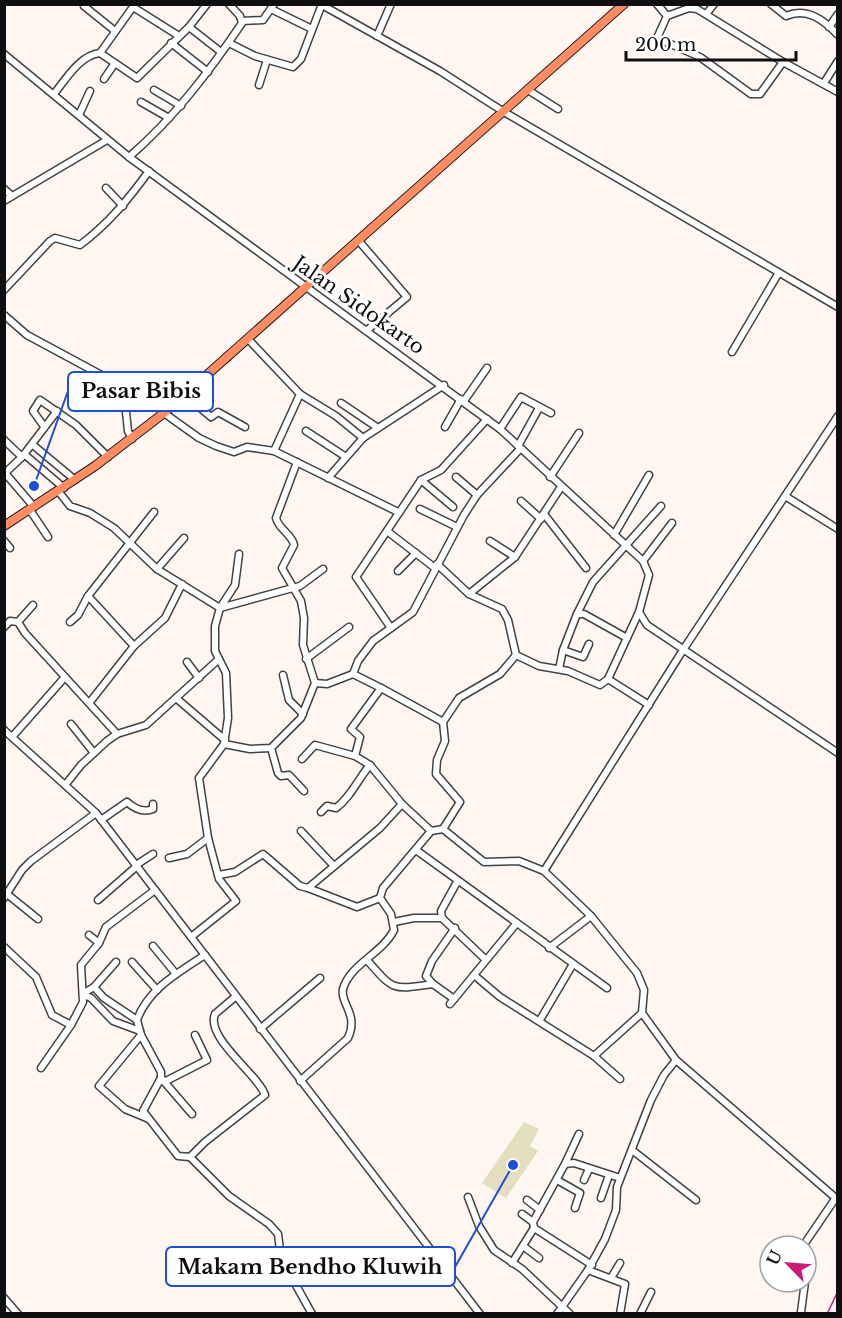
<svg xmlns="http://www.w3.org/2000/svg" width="842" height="1318" font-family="'Libre Baskerville',serif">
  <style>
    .cemetery { fill: #e4debf }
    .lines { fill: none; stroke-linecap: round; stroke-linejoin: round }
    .minor-casing { stroke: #424242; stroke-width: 9 }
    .major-casing { stroke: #202020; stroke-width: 10 }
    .minor { stroke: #fff; stroke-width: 6 }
    .major { stroke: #ff8d61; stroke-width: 8 }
    .rail { stroke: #cb1a78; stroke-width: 1.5 }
    .labels { text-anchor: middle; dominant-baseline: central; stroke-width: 6; stroke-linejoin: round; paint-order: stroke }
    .street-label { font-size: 20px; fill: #0f0f0f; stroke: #fff }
    .leader { fill: none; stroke: #1d4ed8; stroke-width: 2 }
    .callout-dot { fill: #1d4ed8; stroke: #fff; stroke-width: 2 }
    .callout { fill: #fff; stroke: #1d4ed8; stroke-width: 2 }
    .callout-label { font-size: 21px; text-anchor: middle; font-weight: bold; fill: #0f0f0f }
  </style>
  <rect width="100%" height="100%" fill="#fff5f1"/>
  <path class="cemetery" d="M524,1122L539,1129L530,1146L538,1151L506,1198L482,1183Z"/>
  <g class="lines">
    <g class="minor-casing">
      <g id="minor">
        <path d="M657,4L667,16L657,38L700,57L751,94H760L783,62L838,92"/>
        <path d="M771,4L786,16C807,7 824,20 838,35"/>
        <path d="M322,5L440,71L504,112L838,307"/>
        <path d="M84,6L115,31"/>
        <path d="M133,7L179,36"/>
        <path d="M271,9L312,29"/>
        <path d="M707,13L714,4"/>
        <path d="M667,16L689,8L697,9L783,62"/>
        <path d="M242,21L263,20L274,4"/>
        <path d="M189,27L221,52"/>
        <path d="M829,27L838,14"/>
        <path d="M377,36L391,4"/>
        <path d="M171,43L208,72"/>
        <path d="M229,43L255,56L293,67L301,59L322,4"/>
        <path d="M100,53L135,4"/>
        <path d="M4,54L129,157L500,429L643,561L649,575L639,612L608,679L600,685L568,671L539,666L516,655L508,620L502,609L469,594L437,564"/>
        <path d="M104,79L115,63"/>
        <path d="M824,83L838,61"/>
        <path d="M259,85L267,60"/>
        <path d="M154,90L181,106"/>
        <path d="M528,90L558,109"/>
        <path d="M54,94C66,79 80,55 100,53L137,78L189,27L207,4"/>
        <path d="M141,102L169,118"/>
        <path d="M79,115L90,91"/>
        <path d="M129,157C174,118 209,72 242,23L240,16L229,4"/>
        <path d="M106,188L123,206"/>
        <path d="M4,189L12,196"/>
        <path d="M4,201L107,140"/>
        <path d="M358,240L407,297L366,331"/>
        <path d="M4,290L50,241L55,238L80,245C108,224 128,200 149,171"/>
        <path d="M4,315L27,335L105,377L125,403L128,431L132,439"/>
        <path d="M248,339L300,394L274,451"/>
        <path d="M732,352L778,274"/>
        <path d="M300,394L336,416L363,438"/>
        <path d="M185,395L211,417L218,412L245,427"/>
        <path d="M464,401L487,368"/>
        <path d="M341,403L378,428"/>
        <path d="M164,413L199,438L216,446L234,452L247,447L274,451L398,512"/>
        <path d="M43,425L33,411L40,400L76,425L108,457"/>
        <path d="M445,427L461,399"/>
        <path d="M500,429L521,397L551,413"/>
        <path d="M306,431L346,457"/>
        <path d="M4,440L22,457L5,473L34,507"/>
        <path d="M33,445L75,480"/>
        <path d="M518,446L539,408"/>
        <path d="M24,454L64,488"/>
        <path d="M22,457L57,411"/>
        <path d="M297,462L276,518C279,530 292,534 294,545L282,568L301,601L304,618L303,645L315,683L327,684L353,674L358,661L373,641L413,612L464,515L477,495L520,449"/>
        <path d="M456,477L477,495"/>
        <path d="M550,477L579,433"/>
        <path d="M328,478L363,438L444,385"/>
        <path d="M421,480L453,507"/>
        <path d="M59,492L70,506L90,513L114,528L157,569L220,608L215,626V651L226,673L228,718L224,744L199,778L208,838L219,879L236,901L191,937"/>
        <path d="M785,496L838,529"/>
        <path d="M521,501L541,519"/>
        <path d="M420,509L457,527"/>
        <path d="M30,510L48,537"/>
        <path d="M544,514L586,568"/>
        <path d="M387,531L435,568"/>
        <path d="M614,535L649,475"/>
        <path d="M4,541L10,548"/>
        <path d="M490,541L515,557"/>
        <path d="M643,561L672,523"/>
        <path d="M157,569L184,538"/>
        <path d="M398,571L416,553"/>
        <path d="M469,594L515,557L561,487"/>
        <path d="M88,596L134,646"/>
        <path d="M220,608L300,586L323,569"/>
        <path d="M220,608L235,585L239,554"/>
        <path d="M639,612L647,625L838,753"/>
        <path d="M577,614L593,582L661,506"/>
        <path d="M18,622L33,605"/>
        <path d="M70,622L78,615L88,596L154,512"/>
        <path d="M4,627L10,621L18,622L25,633L117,734"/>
        <path d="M391,628L356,577L421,480L441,470L487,419"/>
        <path d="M563,650L583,657L589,644"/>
        <path d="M306,659L349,627"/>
        <path d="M187,662L199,678"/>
        <path d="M559,669L563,650L577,614H584L627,638"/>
        <path d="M353,674L381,688"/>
        <path d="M283,675L289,700L303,714"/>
        <path d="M608,679L649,705"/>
        <path d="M176,698L225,740"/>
        <path d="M90,702L134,646L165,618L182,584"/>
        <path d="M71,724L94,753"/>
        <path d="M4,730L96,813L480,1314"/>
        <path d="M12,737L65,677"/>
        <path d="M224,744L250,749L271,748L301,718L315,683"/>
        <path d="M271,748L278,773L281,776L289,775L304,791"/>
        <path d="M302,759L315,745L355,756"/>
        <path d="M66,784L81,765L107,741L117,734L146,725L219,659"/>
        <path d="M321,812L327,806L336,808C351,797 358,779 370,765"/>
        <path d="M101,820L127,802C135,809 143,813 153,809V804"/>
        <path d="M443,829L460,802L436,774L437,760L445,741L443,722L459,698L500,674L516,655"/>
        <path d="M301,831L334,866"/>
        <path d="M431,831L402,804L370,765L355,756L360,737L351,729L381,688L443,722"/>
        <path d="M416,850L607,988"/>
        <path d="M169,858L187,854L208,838"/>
        <path d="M136,865L153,854"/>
        <path d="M544,871L683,650L838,416"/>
        <path d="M219,875L235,872L263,854L300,886L308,888L380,828L402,804"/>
        <path d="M308,888L357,907L380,898"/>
        <path d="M7,894L38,919"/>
        <path d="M4,898L22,870L31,861L96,813"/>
        <path d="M98,900L137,866"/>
        <path d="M442,918L441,911L457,882"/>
        <path d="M394,922L414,918H442L486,960"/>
        <path d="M89,935L99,943"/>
        <path d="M153,946L176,974"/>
        <path d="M4,947L36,977L52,1015L71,1025"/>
        <path d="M549,948L591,916"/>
        <path d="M367,960C394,991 392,990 433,984"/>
        <path d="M132,962L157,990"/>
        <path d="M474,975L500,997L594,1056L642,1013"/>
        <path d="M94,987L104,998L137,1020"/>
        <path d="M84,993L94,987L116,962"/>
        <path d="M84,995L91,998L113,1021L140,1031"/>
        <path d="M454,999L433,984L426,976L432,961L455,928"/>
        <path d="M450,1004L516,924"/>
        <path d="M540,1020L573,964"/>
        <path d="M260,1029L320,978"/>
        <path d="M141,1035L99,1086L125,1109L149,1119"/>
        <path d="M594,1056L620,1079"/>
        <path d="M41,1068L71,1025L83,1002L81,965L99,943L106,927L155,890"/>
        <path d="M161,1078L143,1111L178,1156L190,1157"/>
        <path d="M300,1081L348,1038C359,1014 340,1004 343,989C350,964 383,953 394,930L391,914L380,898L383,888L431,831L443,829L484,862L519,861L544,871L564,890L591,916L637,973L644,990L642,1013L676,1060L838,1200"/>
        <path d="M164,1082L207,1060L195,1035"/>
        <path d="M192,1114L161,1078V1072L141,1035L137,1020C148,989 179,972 205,955"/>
        <path d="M632,1150L696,1200"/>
        <path d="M190,1157L205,1142L265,1095C259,1075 205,1038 215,1014L235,997"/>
        <path d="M190,1157L229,1196L269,1224L278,1234L280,1250L294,1266L292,1278L312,1314"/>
        <path d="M565,1164L579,1134"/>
        <path d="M557,1180L580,1193L575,1208"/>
        <path d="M584,1180L589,1169"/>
        <path d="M468,1197L479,1226L494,1250L522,1269L570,1314"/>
        <path d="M601,1198L609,1175"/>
        <path d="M527,1200L540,1210"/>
        <path d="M522,1214L533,1222"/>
        <path d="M523,1246L539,1258"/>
        <path d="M803,1246L835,1199"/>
        <path d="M512,1263L534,1228"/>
        <path d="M592,1265L534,1228L533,1222L565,1164L574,1163L620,1178"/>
        <path d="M588,1270L625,1284L620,1314"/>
        <path d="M611,1278L620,1263"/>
        <path d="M4,1298L18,1314"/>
        <path d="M801,1312L805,1282"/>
        <path d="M557,1314L588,1270L605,1239L616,1210L617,1187L651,1100L664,1075L676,1060"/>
        <path d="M640,1314L651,1292"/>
      </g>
    </g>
    <g class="major-casing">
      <path id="major" d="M4,526L95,466L164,413L624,4"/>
    </g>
    <use href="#minor" class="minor"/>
    <use href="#major" class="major"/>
    <path class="rail" d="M827,1314L838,1291"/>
  </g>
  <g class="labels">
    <g class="street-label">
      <text transform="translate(359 305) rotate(35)">Jalan Sidokarto</text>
    </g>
  </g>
  <path class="leader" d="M34 486L68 391M513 1165L455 1267"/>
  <g class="callout-dot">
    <circle cx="34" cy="486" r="6"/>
    <circle cx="513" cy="1165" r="6"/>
  </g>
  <g class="callout">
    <rect x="68" y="372" width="145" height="39" rx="6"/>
    <rect x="166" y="1247" width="289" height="39" rx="6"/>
  </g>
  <g class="callout-label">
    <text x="141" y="398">Pasar Bibis</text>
    <text x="310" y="1274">Makam Bendho Kluwih</text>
  </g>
  <rect width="842" height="1318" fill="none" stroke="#0f0f0f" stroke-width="12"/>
  <g transform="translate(788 1264) rotate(295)"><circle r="28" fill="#ffffff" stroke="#9f9f9f" stroke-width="1.5"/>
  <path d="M0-4.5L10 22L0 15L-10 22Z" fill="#cb1a78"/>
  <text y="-9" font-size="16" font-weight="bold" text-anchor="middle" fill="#0f0f0f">U</text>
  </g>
  <path d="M626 51v9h170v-9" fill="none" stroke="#0f0f0f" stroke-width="3"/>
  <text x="635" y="51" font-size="18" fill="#0f0f0f" stroke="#ffffff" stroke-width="4.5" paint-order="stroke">200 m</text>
</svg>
